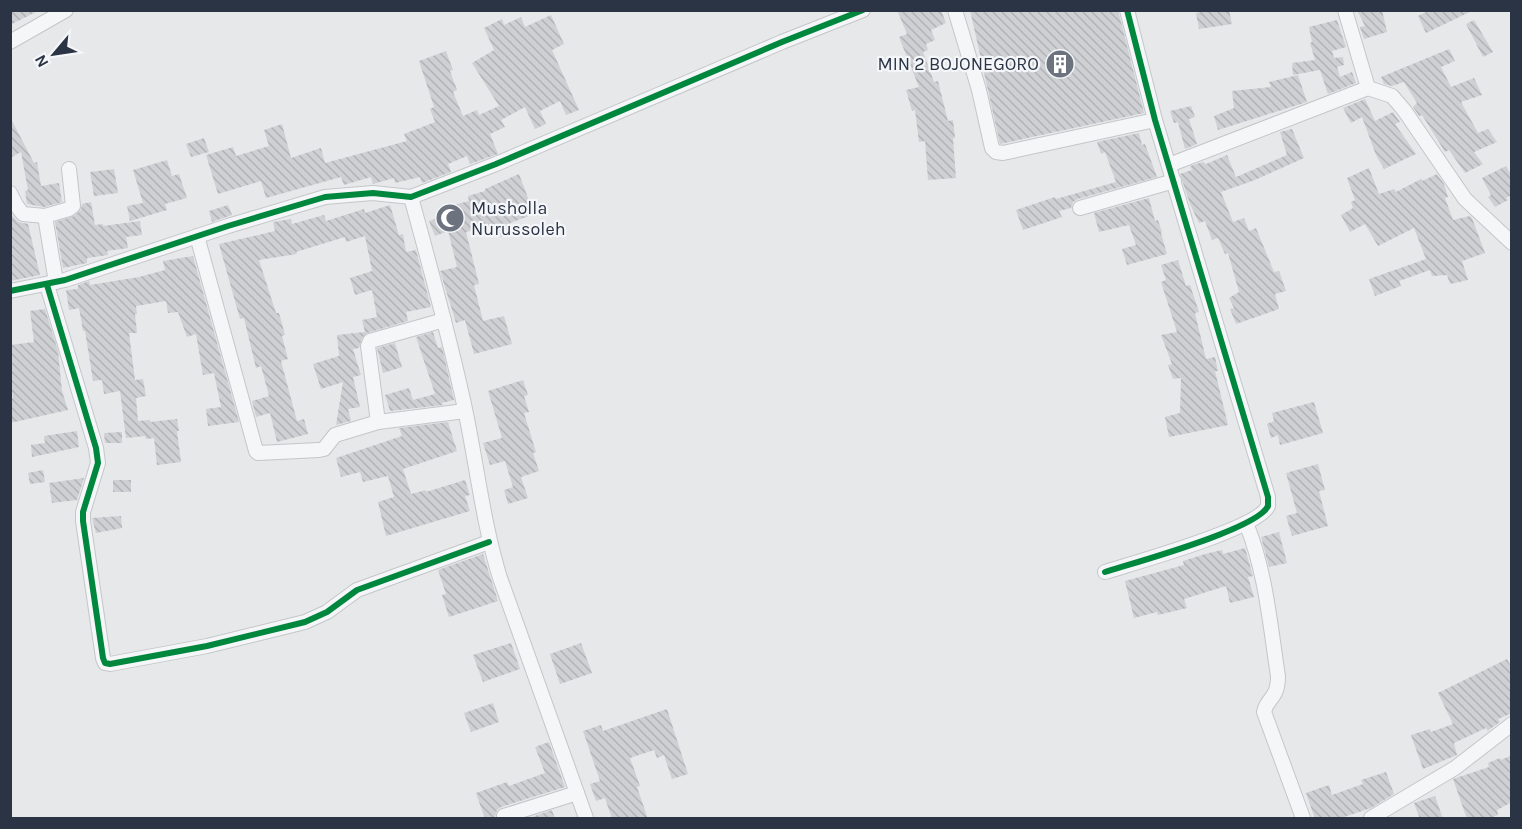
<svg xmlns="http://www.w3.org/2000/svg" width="1522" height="829" font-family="Karla,sans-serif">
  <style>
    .building { fill: url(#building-back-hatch) }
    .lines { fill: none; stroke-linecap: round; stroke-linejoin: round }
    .street-casing { stroke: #c4c6c8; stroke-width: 16 }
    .street { stroke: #f5f6f7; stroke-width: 14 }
    .cycleway-casing { stroke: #f4f6f9; stroke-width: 10 }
    .cycleway { stroke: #00873e; stroke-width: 6 }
    .labels { text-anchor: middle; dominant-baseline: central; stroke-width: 4.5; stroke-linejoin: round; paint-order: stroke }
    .poi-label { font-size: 18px; fill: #2b3445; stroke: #f4f6f9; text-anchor: end }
  </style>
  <defs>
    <pattern id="building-back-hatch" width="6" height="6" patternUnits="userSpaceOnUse" patternTransform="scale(1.5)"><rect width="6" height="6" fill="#ced0d3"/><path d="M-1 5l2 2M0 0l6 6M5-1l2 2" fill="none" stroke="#b1b3b6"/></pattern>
  </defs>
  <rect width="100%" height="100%" fill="#e6e8ea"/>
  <g class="building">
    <path d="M10,10H40L10,25Z"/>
    <path d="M897,10H941L946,23L931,30L935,40L926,44L928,50L923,52L934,82L938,81L948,121L953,120L955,138H953L956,178L928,180L925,141L919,142L915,110L912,111L906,90L919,87L899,37L907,34Z"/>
    <path d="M970,10H1118L1144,113L1000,144Z"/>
    <path d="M1211,10H1229L1232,24L1199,29L1196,13Z"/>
    <path d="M1357,10H1382L1387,32L1364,39L1360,27L1365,26Z"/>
    <path d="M1430,10H1474L1426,33L1418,16Z"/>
    <path d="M551,15L564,44L552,50L579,110L566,115L560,101L540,111L546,124L535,129L525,107L501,120L505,127L490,134L498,154L470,164L467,156L448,164L451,172L422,183L420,177L395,183L394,178L373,184L371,177L344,185L341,177L266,198L261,181L218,194L206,155L233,147L236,156L269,146L264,130L282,124L291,158L321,148L325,163L407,141L404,134L435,122L430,109L434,107L419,61L446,51L453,70L450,71L457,90L453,92L463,116L477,110L479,115L499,106L472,63L494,50L484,28L502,19L504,25L521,17L525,27Z"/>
    <path d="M1337,20L1346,47L1332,51L1334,58L1343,57L1344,65L1337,67L1340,77L1352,72L1356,83L1328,94L1320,70L1293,75L1292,63L1315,60L1310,43L1312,42L1309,27Z"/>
    <path d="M1474,20L1493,52L1483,57L1466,24Z"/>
    <path d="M1449,49L1455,61L1441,67L1451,87L1474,78L1482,95L1461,102L1478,133L1488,129L1497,142L1474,152L1483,164L1465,173L1449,150L1445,152L1422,115L1419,116L1413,107L1417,103L1404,82L1392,86L1384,84L1381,77Z"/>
    <path d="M1298,75L1307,102L1218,130L1214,116L1234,108L1232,91L1271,87L1269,82Z"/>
    <path d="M1365,99L1375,121L1393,112L1400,122L1395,124L1416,154L1384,169L1376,155L1362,117L1351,123L1343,108Z"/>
    <path d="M1191,106L1195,117L1189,119L1197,144L1185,149L1178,122L1174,123L1170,111Z"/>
    <path d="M10,117L34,163L37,162L41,186L59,183L62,202L44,207L27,204L25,191L28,190L21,152L10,158Z"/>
    <path d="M1292,129L1304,158L1255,180L1221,192L1233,222L1244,218L1249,231L1256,228L1274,272L1279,271L1286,291L1275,294L1279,309L1236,324L1230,309L1234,308L1229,298L1239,292L1228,253L1225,254L1218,238L1212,240L1205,221L1199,223L1190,204L1180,174L1192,170L1190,166L1203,162L1206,164L1227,155L1236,177L1287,155L1280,132Z"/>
    <path d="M1139,133L1142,145L1145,144L1157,177L1078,199L1073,202L1071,208L1059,211L1062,217L1023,230L1016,210L1055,197L1056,199L1116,182L1105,152L1101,154L1097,142Z"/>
    <path d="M204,138L209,152L191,157L186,144Z"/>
    <path d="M167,160L172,176L179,174L187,198L165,204L167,210L130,221L127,206L143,203L133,170Z"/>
    <path d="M1506,166L1512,176V195L1506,198L1508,200L1495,207L1488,197L1491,195L1482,178Z"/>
    <path d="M1369,168L1379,194L1394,189L1396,192L1421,179L1422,181L1437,174L1444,184L1448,197L1445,198L1453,220L1470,216L1472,218L1485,253L1462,261L1468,280L1450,284L1447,275L1432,276L1430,270L1399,281L1401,286L1375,296L1369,279L1426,259L1414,228L1378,246L1365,224L1350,232L1341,215L1353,208L1351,202L1355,200L1347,178Z"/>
    <path d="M114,169L118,193L94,196L90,172Z"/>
    <path d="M519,174L534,214L510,223L514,233L501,237L497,225L466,232L479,284L474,285L483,321L504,316L512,344L474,354L465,320L456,323L440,271L457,267L448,231L435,236L429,221L445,215L442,208L469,201L468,196L485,191V189Z"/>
    <path d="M1149,198L1155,221L1158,220L1162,232L1161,233L1167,254L1127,265L1122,249L1136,245L1129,225L1099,232L1094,213Z"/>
    <path d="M91,202L95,225L103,224V226L140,221L142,235L126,237L128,248L107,251L108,255L87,258V263L63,268L55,222L74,216L81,210L82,204Z"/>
    <path d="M228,205L232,215L212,222L209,211Z"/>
    <path d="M390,205L399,235L403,234L406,252L416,250L431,307L406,312L408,321L367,333L362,338L359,348L353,349L361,375L353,377L360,407L348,409L351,421L336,425L343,382L321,389L313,364L339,356L337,335L365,332L362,320L377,317L372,290L355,295L350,278L372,271L365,236L346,242L345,237L296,252L297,254L259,260L276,313H279L285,335L282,336L288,359L281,361L297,421L304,419L308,434L277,442L270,413L256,417L252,401L269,396L261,366L256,368L244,318L240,319L219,244L275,231L273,222L291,219L292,224L324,215L326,221L364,209L365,213Z"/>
    <path d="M10,213L18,222L28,224L40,275L10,281Z"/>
    <path d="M193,256L239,422L208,426L206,409L221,407L214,373L203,375L196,334L187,337L178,312L168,313L166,301L136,306L137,314H135L137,333H129L135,380L143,379L146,396L136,398L138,421L150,420V422L177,419L179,431H177L181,462L157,465L154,438L146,439L145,436L126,438L120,391L104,394L102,380L93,381L87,343L85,331H83L79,308L69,310L66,290L78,289V285L89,281L90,285L139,277L165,270L163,261Z"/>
    <path d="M1178,260L1186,286L1190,285L1199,312L1195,313L1206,359L1215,357L1218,371H1215L1228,425L1169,437L1165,417L1180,413L1181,378L1173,379L1168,365L1172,364L1161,335L1177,332L1161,282L1166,280L1161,265Z"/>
    <path d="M45,309L58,351L62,391L68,410L10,423V398H13L10,379V345L34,342L30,311Z"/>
    <path d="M433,332L438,348L442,347L454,400L442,403L443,405L390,411L385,395L409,388L413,400L435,394L416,337Z"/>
    <path d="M395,343L402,367L383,373L377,348Z"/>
    <path d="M523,380L528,395L524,396L529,412L524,413L536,452L533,453L539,471L521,477L528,498L508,504L504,490L513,487L505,461L490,465L483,443L502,438L488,391Z"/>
    <path d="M1314,402L1323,433L1280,445L1278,435L1271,438L1267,424L1274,421L1272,413Z"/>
    <path d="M448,422L457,451L403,469L411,494L426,490V492L465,480L470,495L465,496L470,511L386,536L378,502L394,497L388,476L363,482L360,472L341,477L336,458L402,436L399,428Z"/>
    <path d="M77,431L79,447L32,457L31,445L45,443L44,436Z"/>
    <path d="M122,432V443H105L104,433Z"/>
    <path d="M1318,464L1325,490L1319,491L1328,526L1292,536L1286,516L1297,513L1286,473Z"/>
    <path d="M43,470L45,482L30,484L28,473Z"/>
    <path d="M84,478L77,500L52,503L49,483Z"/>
    <rect x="113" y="480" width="18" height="12"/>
    <path d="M121,516L122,528L96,533L92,518Z"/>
    <path d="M1279,532L1287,563L1269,567L1261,537Z"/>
    <path d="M1245,548L1253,576L1248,577L1254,597L1230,603L1226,586L1184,599L1187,608L1158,615L1157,612L1134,618L1125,581L1184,565L1183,561L1205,554L1222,550L1223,554Z"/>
    <path d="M483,554L498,601L449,617L442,595L446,594L438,570Z"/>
    <path d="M511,643L520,669L483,682L473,655Z"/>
    <path d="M581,643L592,673L560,684L550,654Z"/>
    <path d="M1507,659L1512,668V713L1498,719L1500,722L1490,729L1488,731L1486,728L1454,743L1457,755L1423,769L1411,735L1430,729L1431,732L1453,724L1438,693Z"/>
    <path d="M493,703L499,722L471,732L464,713Z"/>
    <path d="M667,709L688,774L672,779L664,755L657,758L654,750L630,758L640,786L637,787L648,819H612L605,798L596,801L590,784L600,781L583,731L601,725L603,731Z"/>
    <path d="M549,742L565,787L501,807L497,810L495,817L485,819L476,793L507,782L509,786L545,773L535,747Z"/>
    <path d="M1512,755V802L1497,810L1498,815L1488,819H1467L1453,779L1489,767L1488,763L1500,758L1501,760Z"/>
    <path d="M1386,772L1394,794L1371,808L1338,819H1315L1306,793L1329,785L1332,795L1363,784L1361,780Z"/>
    <path d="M1435,796L1443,819H1420L1414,803Z"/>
    <path d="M552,810L555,819H533L532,817Z"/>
  </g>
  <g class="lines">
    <g class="street-casing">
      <g id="street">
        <path d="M955,10L979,90L992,148L996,152L1003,153L1155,120"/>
        <path d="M1345,10L1368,88L1392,96L1404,110L1465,199L1512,243"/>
        <path d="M10,42L66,10"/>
        <path d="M1169,165L1368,88"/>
        <path d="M10,193L16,205L23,214L45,216"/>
        <path d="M411,197C430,267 450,338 465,409C477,466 483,523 500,578L586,818"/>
        <path d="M1080,208L1174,181"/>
        <path d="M197,236L256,451L258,453L319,450L324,449L335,435L378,422"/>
        <path d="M56,282L45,216L69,209L73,206L69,169"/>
        <path d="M47,285L96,448L98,463L83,512V521L103,658L105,663L110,664L207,646L305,622L327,612L357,590L489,542"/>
        <path d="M10,291L65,280L228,226L325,197L373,193L411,197L496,164L782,42L863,10"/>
        <path d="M444,320L370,341L368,346L378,422L465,411"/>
        <path d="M1246,523C1266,572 1270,625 1278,676C1278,700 1267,697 1264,712L1303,818"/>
        <path d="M1105,572C1133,563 1258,529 1268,506C1268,505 1268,498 1268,497L1155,120L1127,10"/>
        <path d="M504,816L577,793"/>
        <path d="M1371,818L1455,768L1512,724"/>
      </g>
    </g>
    <use href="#street" class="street"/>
    <g class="cycleway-casing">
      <g id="cycleway">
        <path d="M47,285L96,448L98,463L83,512V521L103,658L105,663L110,664L207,646L305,622L327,612L357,590L489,542"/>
        <path d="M10,291L65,280L228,226L325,197L373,193L411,197L496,164L782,42L863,10"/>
        <path d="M1105,572C1133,563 1258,529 1268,506C1268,505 1268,498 1268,497L1155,120L1127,10"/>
      </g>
    </g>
    <use href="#cycleway" class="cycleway"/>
  </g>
  <defs>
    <g id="building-disc" transform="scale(1.5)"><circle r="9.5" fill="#6c737f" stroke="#f4f6f9"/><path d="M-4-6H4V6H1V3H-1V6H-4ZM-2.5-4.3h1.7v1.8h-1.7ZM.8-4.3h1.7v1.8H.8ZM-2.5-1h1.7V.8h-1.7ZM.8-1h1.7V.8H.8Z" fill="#fff"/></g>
    <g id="mosque-disc" transform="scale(1.5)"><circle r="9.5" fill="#6c737f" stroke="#f4f6f9"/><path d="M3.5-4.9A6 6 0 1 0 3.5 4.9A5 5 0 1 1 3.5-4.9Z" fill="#fff"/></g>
  </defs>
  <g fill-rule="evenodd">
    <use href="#building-disc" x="1060" y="64"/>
    <use href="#mosque-disc" x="450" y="218"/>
  </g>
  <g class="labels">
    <g class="poi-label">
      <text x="1039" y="64">MIN 2 BOJONEGORO</text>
      <text x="471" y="208" text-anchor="start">Musholla<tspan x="471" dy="21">Nurussoleh</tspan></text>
    </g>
  </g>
  <rect width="1522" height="829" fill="none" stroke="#2b3445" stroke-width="24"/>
  <g transform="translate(54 54) rotate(241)" stroke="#f4f6f9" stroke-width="4.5" paint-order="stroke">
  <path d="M0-4.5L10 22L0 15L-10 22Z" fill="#2b3445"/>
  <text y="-9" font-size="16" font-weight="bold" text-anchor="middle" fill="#2b3445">N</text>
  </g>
</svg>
